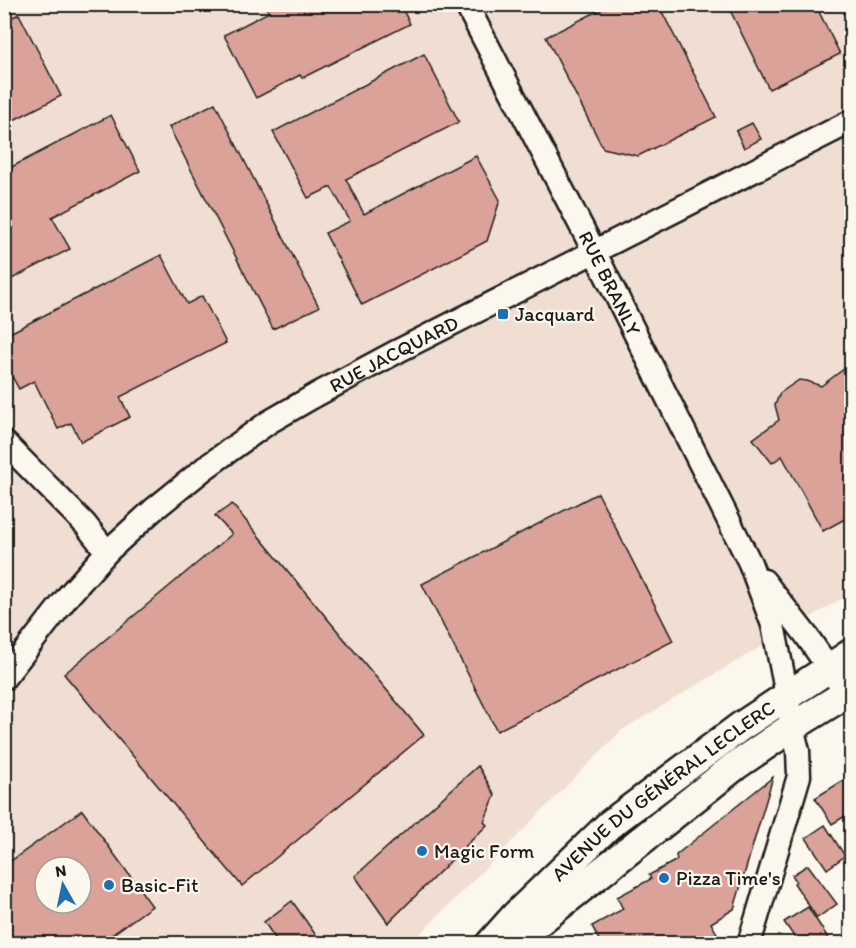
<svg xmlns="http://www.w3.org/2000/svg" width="856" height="948" font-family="Itim,sans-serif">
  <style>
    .built { fill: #f1ded3; fill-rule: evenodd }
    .building { fill: #dba299; stroke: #1c1c1c; stroke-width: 1.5; fill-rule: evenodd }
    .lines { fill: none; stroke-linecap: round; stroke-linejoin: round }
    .minor-casing { stroke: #1c1c1c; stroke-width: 27 }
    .major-casing { stroke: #1c1c1c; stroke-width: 33 }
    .minor { stroke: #fbf7ec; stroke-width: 22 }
    .major { stroke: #fbf7ec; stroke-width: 28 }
    .poi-dot { fill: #1f6fb2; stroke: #fbf7ec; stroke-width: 2 }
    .labels { text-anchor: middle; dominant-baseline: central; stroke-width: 4.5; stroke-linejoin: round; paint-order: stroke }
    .street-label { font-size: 20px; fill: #1c1c1c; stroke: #fbf7ec }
    .poi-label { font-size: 20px; fill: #1c1c1c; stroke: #fbf7ec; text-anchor: start }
  </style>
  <rect width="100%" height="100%" fill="#fbf7ec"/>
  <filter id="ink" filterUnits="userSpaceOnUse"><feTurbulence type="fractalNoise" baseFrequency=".0167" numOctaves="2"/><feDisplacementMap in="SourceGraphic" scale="12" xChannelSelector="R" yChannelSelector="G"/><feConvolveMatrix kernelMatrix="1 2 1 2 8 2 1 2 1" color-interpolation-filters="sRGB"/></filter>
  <g filter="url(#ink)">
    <path class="built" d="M5,5H851V593L622,730L411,943L5,944ZM45,867H81V903H45Z"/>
    <g class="building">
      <path d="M264,4H400L410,24L302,78L300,75L256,98L224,35L269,12Z"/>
      <path d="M612,4H658L716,117L638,156L603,148L546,37Z"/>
      <path d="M727,4H815L840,54L769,89Z"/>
      <path d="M19,14L61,96L4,125V21Z"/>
      <path d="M424,54L459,122L346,179L364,214L476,156L500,200L487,241L362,305L325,233L350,221L331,187L308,198L273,132Z"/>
      <path d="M215,103L319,307L273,329L169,127Z"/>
      <path d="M111,115L140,171L52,217L70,249L4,283V171Z"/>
      <path d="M752,123L761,139L744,148L736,131Z"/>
      <path d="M161,255L187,304L202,296L226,343L120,397L130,417L81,442L71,423L58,429L34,381L19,389L4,362V336Z"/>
      <path d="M852,363V515L823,531L782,456L772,463L753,439L779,420L775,405L780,393L799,380L807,381L821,386Z"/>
      <path d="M598,493L673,641L497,731L422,584Z"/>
      <path d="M232,504L424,735L242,886L64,674L232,534L215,516Z"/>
      <path d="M478,766L495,795L484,822L487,825L388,923L355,876Z"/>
      <path d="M852,775V812L832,824L815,798Z"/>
      <path d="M773,777L734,909L711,923L723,944H601L592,926L623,909L617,897L651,879L649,875L677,860L676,855Z"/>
      <path d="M82,810L152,906L99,944H4V866ZM45,867H81V903H45Z"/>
      <path d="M825,825L845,856L827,869L806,838Z"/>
      <path d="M808,865L837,904L817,918L794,883L796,881L792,875Z"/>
      <path d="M292,901L322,944H279L264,922Z"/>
      <path d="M808,907L832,944H799L784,922Z"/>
    </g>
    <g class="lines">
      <g class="minor-casing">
        <g id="minor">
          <path id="s1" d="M466,4L594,251L750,563L773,625L787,695L792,727L798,751L799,776L749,944"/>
          <path d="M4,442L85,524L107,552"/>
          <path d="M764,581L806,635L846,693"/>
          <path id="s2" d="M4,678L69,595L107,552L153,510L205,468L269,422L316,395L398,351L852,121"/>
        </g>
      </g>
      <g class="major-casing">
        <g id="major">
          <path id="s3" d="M490,944L516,915L609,825L740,727L852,653"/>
          <path d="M513,944L532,927L735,766L792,727L852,690"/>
        </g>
      </g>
      <use href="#minor" class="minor"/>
      <use href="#major" class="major"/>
    </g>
  </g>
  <g class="poi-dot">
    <rect x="497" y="308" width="12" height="12" rx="3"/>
    <circle cx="422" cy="851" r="6"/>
    <circle cx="664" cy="878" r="6"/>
    <circle cx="109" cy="885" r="6"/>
  </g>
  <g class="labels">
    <g class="street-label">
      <text stroke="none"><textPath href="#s1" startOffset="314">RUE BRANLY</textPath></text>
      <text stroke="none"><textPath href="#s2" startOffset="513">RUE JACQUARD</textPath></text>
      <text stroke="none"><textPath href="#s3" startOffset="232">AVENUE DU GÉNÉRAL LECLERC</textPath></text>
    </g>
    <g class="poi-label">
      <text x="515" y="314">Jacquard</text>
      <text x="434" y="851">Magic Form</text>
      <text x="676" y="878">Pizza Time's</text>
      <text x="121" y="885">Basic-Fit</text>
    </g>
  </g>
  <rect width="856" height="948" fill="none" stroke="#fbf7ec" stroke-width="24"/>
  <rect x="12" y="12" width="832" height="924" fill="none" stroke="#1c1c1c" stroke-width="2" filter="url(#ink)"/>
  <g transform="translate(63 885) rotate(351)"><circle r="28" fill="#fbf7ec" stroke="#a29f99" stroke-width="1.5"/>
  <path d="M0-4.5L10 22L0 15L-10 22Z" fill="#1f6fb2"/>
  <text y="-9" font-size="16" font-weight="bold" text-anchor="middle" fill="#1c1c1c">N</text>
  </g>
</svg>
